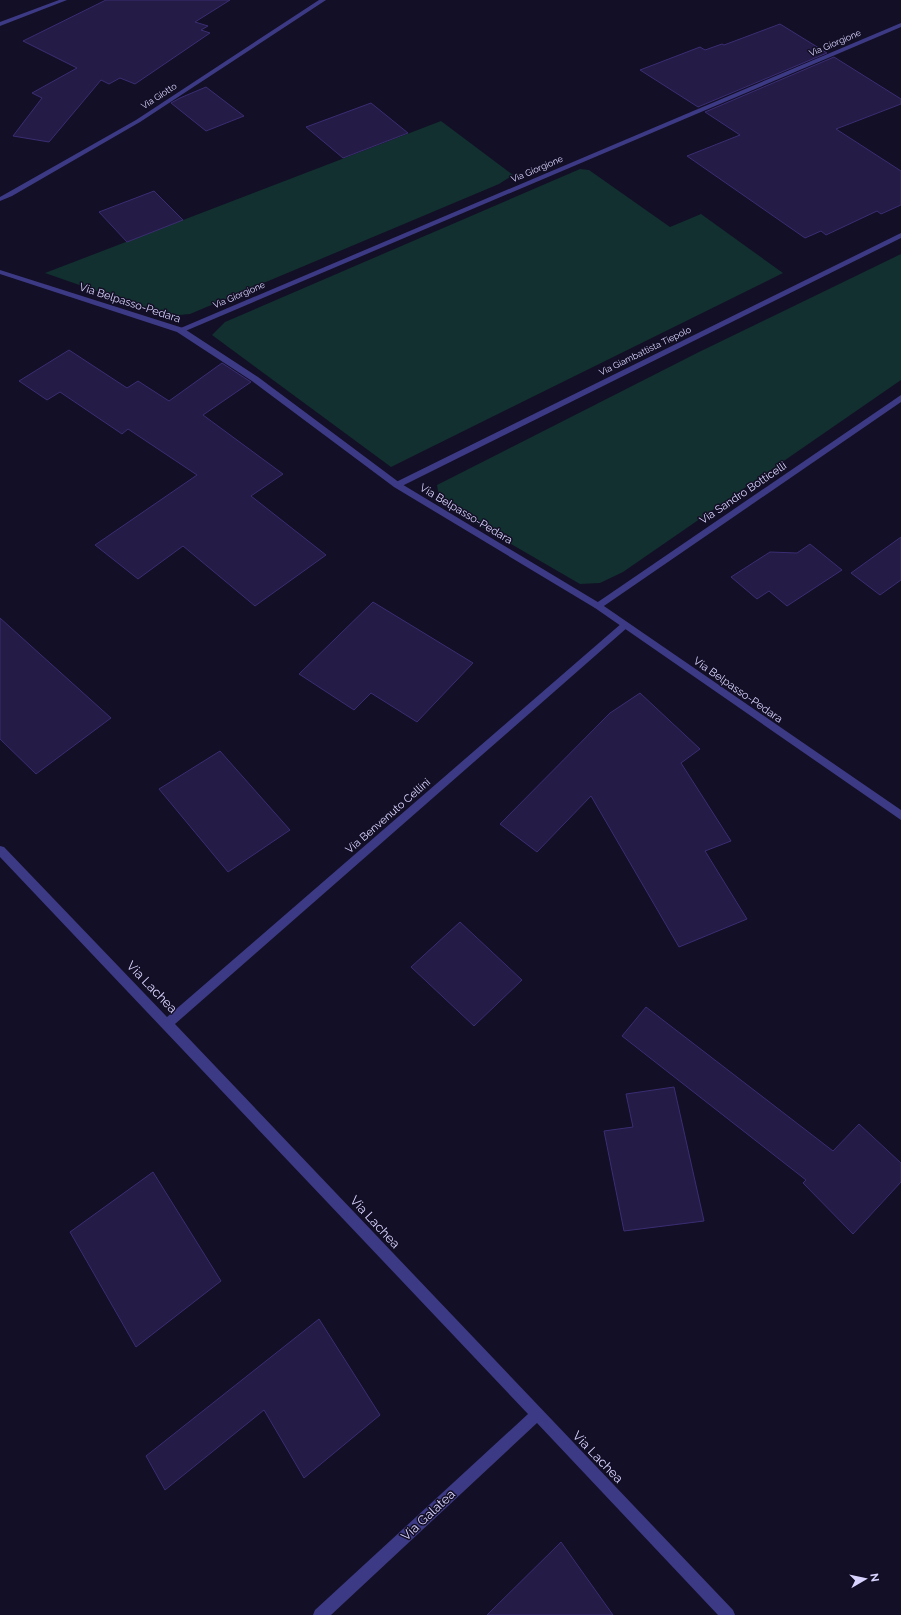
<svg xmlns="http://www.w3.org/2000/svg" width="901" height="1615" font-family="Raleway,sans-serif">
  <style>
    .green { fill: #12302f }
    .building { fill: #241b47; stroke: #3b2d73 }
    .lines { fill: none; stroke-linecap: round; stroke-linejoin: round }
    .minor { fill: #3d3a85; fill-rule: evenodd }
    .tertiary { fill: #3d3a85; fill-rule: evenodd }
    .labels { text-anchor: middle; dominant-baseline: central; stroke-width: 3; stroke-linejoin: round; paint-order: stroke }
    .far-street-label { font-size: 9px; fill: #d9d4ff; stroke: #130f26 }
    .street-label { font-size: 11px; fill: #d9d4ff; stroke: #130f26 }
    .near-street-label { font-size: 13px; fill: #d9d4ff; stroke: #130f26 }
  </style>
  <rect width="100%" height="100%" fill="#130f26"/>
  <g class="green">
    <path d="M441,121L513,175L499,184L190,314L168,316L45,273Z"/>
    <path d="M580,169L589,170L670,227L701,214L783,273L391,467L212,335L225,322Z"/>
    <path d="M901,254V380L623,572L600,583L580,584L444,505L439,497L437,485L699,352Z"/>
  </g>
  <g class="building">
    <path d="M106,0H230L195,22L208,26L201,30L210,33L135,84L120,78L109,84L101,80L49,142L13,136L42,98L32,93L77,68L23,41Z"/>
    <path d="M780,24L827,53L698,107L640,70L700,47L705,50L722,44L724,45Z"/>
    <path d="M834,57L901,99V104L836,129L901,171V205L881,214L877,211L826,235L821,231L805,238L687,156L740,135L705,112Z"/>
    <path d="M206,87L244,116L206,131L171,103L180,98Z"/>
    <path d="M371,103L408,133L343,158L306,127Z"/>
    <path d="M154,191L183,220L127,242L99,212Z"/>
    <path d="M69,350L127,388L138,381L169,401L222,363L251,382L203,415L283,474L251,496L326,555L255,606L183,546L138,579L95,545L197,475L128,429L122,434L60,392L47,400L19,381Z"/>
    <path d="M901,537V580L880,595L851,573Z"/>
    <path d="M810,544L842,570L787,606L769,591L757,599L731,577L770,552L797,553Z"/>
    <path d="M373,602L473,663L417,722L371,693L354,710L299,674Z"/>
    <path d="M0,618L111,718L36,774L0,739Z"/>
    <path d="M640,693L700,749L681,763L731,841L705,851L747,919L679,947L591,796L537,852L500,824L610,713Z"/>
    <path d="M220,751L290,830L228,872L159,789Z"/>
    <path d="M460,922L522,980L474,1026L411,967Z"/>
    <path d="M646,1007L833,1151L859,1124L901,1163V1182L853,1234L803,1183L806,1180L622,1036Z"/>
    <path d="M674,1087L704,1221L624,1231L604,1131L633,1127L626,1094Z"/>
    <path d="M153,1172L221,1281L136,1347L70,1232Z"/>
    <path d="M319,1319L380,1415L304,1478L264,1410L165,1490L146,1456Z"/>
    <path d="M561,1542L613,1615H487Z"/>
  </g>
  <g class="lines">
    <g class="minor">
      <path d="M59,0H67L0,26V22Z"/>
      <path d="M319,0H326L140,122L12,196L0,201V197L136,120Z"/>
      <path d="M901,23V27L183,332H180L176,330Z"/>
      <path d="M901,233V238L400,487L397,488L393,485L394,483Z"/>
      <path d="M901,395V402L601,608H595L594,606L595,604Z"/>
      <path d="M625,622L630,625L628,627L175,1024L733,1610L735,1615H718L537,1423L331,1615H313L315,1610L528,1414L0,857V846L4,847L167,1017L622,623Z"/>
    </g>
    <path class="tertiary" d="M0,270L183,328L258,377L400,483L601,604L901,810V820L595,608L394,487L252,381L177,332L0,274Z"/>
  </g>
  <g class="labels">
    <g class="far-street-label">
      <text transform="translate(835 43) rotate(-23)">Via Giorgione</text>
      <text transform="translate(159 96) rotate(-33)">Via Giotto</text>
      <text transform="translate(537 169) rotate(-23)">Via Giorgione</text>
      <text transform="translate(239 295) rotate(-23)">Via Giorgione</text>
      <text transform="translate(645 351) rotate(-26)">Via Giambattista Tiepolo</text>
    </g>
    <g class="street-label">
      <text transform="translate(130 303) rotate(18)">Via Belpasso-Pedara</text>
      <text transform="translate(743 493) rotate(-34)">Via Sandro Botticelli</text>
      <text transform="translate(466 514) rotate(31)">Via Belpasso-Pedara</text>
      <text transform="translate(738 690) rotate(35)">Via Belpasso-Pedara</text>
      <text transform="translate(388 816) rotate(-41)">Via Benvenuto Cellini</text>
    </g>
    <g class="near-street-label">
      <text transform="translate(152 987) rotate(46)">Via Lachea</text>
      <text transform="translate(375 1222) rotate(47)">Via Lachea</text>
      <text transform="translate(598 1457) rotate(46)">Via Lachea</text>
      <text transform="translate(428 1515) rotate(-43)">Via Galatea</text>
    </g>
  </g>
  <g transform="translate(865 1579) rotate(81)" stroke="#130f26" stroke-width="3" paint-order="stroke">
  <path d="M0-3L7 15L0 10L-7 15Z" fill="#d9d4ff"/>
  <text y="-6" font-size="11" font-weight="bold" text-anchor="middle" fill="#d9d4ff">N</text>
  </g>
</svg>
